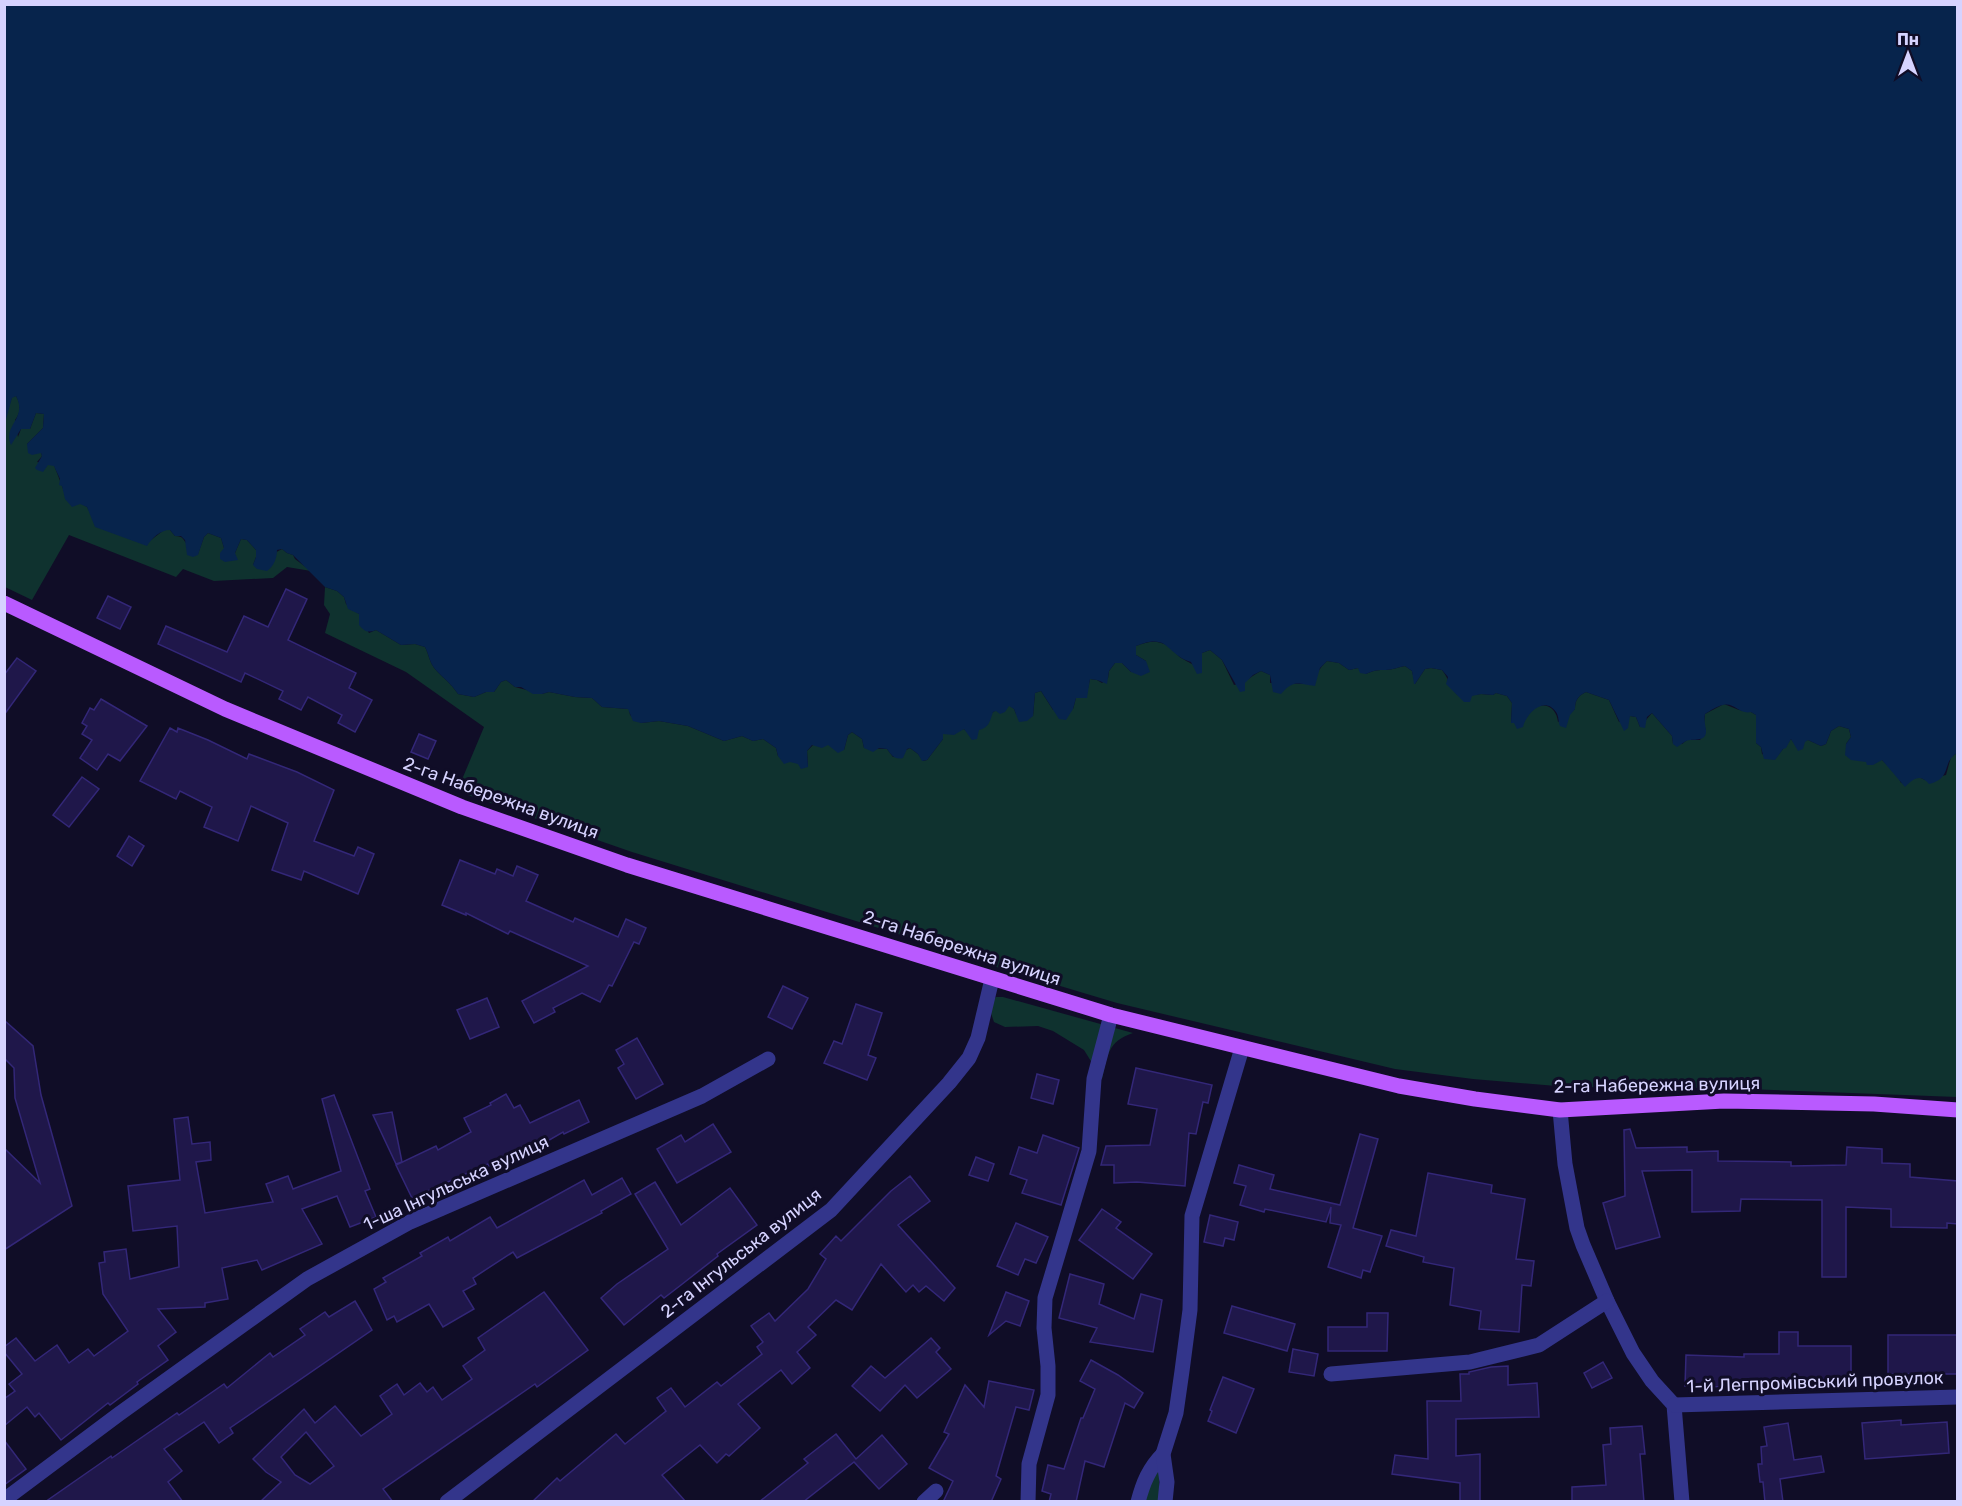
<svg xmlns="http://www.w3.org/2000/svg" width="1962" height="1506" font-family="Rubik,sans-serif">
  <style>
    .green { fill: #0f322f }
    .water { fill: #07244c }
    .building { fill: #1f174a; stroke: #332778; stroke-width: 1.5; fill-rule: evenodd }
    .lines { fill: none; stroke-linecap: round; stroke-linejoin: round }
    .minor { stroke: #33358b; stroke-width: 15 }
    .major { stroke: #b95aff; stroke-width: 15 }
    .labels { text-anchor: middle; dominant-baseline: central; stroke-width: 6; stroke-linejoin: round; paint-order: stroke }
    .street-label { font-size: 18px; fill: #d6d3ff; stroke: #100d27 }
  </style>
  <rect width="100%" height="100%" fill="#100d27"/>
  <g class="green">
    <path d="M16,396C21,404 21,413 15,420L18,437L21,429H30L36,413L44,414L43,428L27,444L37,453H41L42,456L37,462L54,465L65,494L87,507L93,518L151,540L164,530H170L175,536C184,536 183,540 188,546C190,549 195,552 198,554L204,537L208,533L221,538L224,548L235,553L241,539L247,540L256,550V557L253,565L282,549L287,553L293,555L295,559L311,571L287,567L273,578L214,581L183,569L176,577L69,535L32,600L5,587L4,423L12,397Z"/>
    <path d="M325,587L337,591L344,597L346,604L359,614L360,619L369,633L376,630L401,645L415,644L425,647C429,654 429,662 435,669C443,678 451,683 458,694L474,697L486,692H494L501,682L506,680L515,687L542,694L549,692L575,697L592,698L602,707L629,709L630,715L641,723L659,721L688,726L724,741L742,736L753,741L763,739L776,748L778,756L808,767L807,751L813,745L828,744L844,750L848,735L852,732L862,739L864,748L887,749L893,757L910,748L918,754L923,761L927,760L943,739V734L964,729L968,733C986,727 984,717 995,711C1000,709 1004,709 1009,705L1014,709L1016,714L1033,716L1035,693L1041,691L1053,710L1073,709L1076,698H1086L1090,679L1097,680L1102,683L1108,678L1109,671L1115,663H1122L1131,672L1146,661L1136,655V646C1150,641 1159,639 1172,649C1176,652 1178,657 1183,659C1193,665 1193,663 1202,673V653L1210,650L1222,660L1234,685C1246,683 1251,676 1261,671L1270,675V683L1308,684C1316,677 1319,668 1327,661L1339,663L1349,670L1358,668L1366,674C1374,670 1378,670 1386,670C1391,670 1399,667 1405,666L1412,671L1415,684L1425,669L1431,668L1442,670C1450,680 1449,689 1460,697L1481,694L1493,695L1496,693L1507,696L1512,703L1511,723C1515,721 1521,720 1525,718C1529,716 1531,710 1535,708C1547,701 1557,710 1558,722L1575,709C1575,700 1578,696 1586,692L1609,700L1619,722L1630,716L1636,717L1640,727L1652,713L1672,736L1673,744H1682L1687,740H1700L1706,731L1704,724L1705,714L1724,704L1739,710L1751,712L1756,715V743L1761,747L1762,754L1775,759L1791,739L1794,743L1808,740L1821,746L1826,744L1831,731L1839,726L1849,729L1851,737L1846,744L1859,761L1882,760L1897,775L1901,783L1919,777L1925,780L1946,775L1951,757L1957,753V1097L1720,1088L1568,1087L1473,1079L1395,1069L1117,1003L993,966L898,934L632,852L465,794L458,789L484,727L406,672L325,633L330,614L324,605Z"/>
    <path d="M996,997H1003L1133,1033C1107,1042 1108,1055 1102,1079L1084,1050L1053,1031L1038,1026L1005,1027L994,1022C991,1013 987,1005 996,997Z"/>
    <path d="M1159,1471V1501L1142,1502L1156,1473Z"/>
  </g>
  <path class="water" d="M5,4L1957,5V753C1941,763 1953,778 1929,784C1920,773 1913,779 1905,787L1882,760L1873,765H1867L1866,762L1851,760L1845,755L1846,744L1851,737L1849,729L1839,726L1831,731L1826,744L1821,746L1808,740L1805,742L1803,749L1798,751L1791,739L1786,748L1783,749L1775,760L1764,759L1761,747L1756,743V715L1751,712C1740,715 1734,702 1723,705C1717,706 1710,711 1705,714C1704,720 1705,724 1706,730C1707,743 1693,738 1686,741C1683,743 1680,745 1677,747L1673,744L1672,736L1652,713L1647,717L1645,728L1640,727L1636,717L1630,716L1628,728L1624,731L1609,700L1586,692C1578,696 1575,700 1575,709L1570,715L1566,728L1560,726C1558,721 1559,716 1556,712C1544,695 1526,714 1523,727L1517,729L1514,723H1511L1512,703L1507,696L1496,693L1493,695L1481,694L1472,696L1470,702H1464L1446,684L1448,677L1442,670L1431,668L1425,669L1415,684H1414L1412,671L1405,666C1399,667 1391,670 1386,670C1378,670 1374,670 1366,674L1360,673L1358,668L1349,670L1339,663L1327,661L1320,668L1315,686C1298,684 1294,679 1281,694L1273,692L1270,675L1261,671L1253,675L1245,683V691L1240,692L1222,660L1210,650L1202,653V673L1197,674L1191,662C1165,654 1170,632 1136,646V655L1146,661L1150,672L1141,676L1131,672L1122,663H1115L1109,671L1107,684L1097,680L1090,679L1087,698H1076L1073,709L1066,720L1059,719L1041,691L1035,693L1033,716L1027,721L1019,722L1014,709L1009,706L1005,712L1000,714L996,711L993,712C990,721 989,728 979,730L977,739L972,740L964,729L954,735L943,734V739L927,760L922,761L918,754L910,748L907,749L903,758C895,760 892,756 887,749L879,748L873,752L864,748L862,739L852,732L848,735L844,750L838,753L828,745L822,748L812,745L807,751L808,767L801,769L798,764L790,762L784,764L778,756L776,748L763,739L753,741L742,736L724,741L688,726L659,721L641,723L633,721L628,709L602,707L592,698L575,697L549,692L542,694H533L521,687H515L506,680L501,682L494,692H486L474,697L458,694C451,683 443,678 435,669C429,662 429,654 425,647L415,644L401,645L376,630C368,633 365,632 359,625V614L348,609L344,597L337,591L325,587L293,555L287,553L282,549L277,550C277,558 274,566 267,571L257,569L253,565L256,557V550L247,540L241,539L235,553L238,560L225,562L220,559V553L224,548L221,538L208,533L204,537L198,555L193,557L187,555L185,540L181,536H175L170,530C160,530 152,538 147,546L95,527L87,507L80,504L72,507L65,499L62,486L59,485L60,479L54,466L48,465L43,472L37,470L35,468L42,456L41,453L32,455L28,453L27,444L43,428L44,414L36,413L30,429H21L11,445C2,425 28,419 16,396L12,398L5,423Z"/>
  <g class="building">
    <path d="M286,589L307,599L288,640L356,673L349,688L372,700L355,732L338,723L342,715L308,697L301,710L279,699L283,691L245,673L241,682L158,644L166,626L227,652L244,616L268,627Z"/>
    <path d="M108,596L131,607L120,629L97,618Z"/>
    <path d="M17,658L36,671L4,715V675Z"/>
    <path d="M101,699L147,726L120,761L108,754L97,770L80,758L92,740L82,734L87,726L82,723L90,708L94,710Z"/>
    <path d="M170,728L177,732L178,728L208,740L247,759L249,754L297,772L334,790L314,841L354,856L358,847L374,854L358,894L304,871L301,880L272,870L288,823L251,806L238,841L204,827L212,807L180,791L176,799L140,781Z"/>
    <path d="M419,734L436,741L428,759L411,752Z"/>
    <path d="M82,777L99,789L69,827L53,815Z"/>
    <path d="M129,836L144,846L132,866L117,856Z"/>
    <path d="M460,860L495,874L497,869L513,876L517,866L538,875L526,901L573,922L575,918L618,937L626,919L646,928L639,944L634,942L612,986L609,985L600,1002L582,993L553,1008L555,1012L534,1023L522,1001L588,966L510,931L508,934L466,913V915L442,905Z"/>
    <path d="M783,986L808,998L792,1029L768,1017Z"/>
    <path d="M487,998L499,1027L470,1039L457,1010Z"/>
    <path d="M856,1004L882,1013L868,1055L876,1058L867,1080L824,1063L834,1041L842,1044Z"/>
    <path d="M4,1020L33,1046L41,1095L72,1206L4,1250V1148L40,1183L15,1098L14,1068L4,1058Z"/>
    <path d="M637,1038L663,1084L636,1099L618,1068L624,1064L616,1050Z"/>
    <path d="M1136,1068L1212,1085L1208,1103L1203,1102L1196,1134L1189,1133L1185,1186L1137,1182L1114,1183V1165H1101L1106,1146L1150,1145L1157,1109L1128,1104Z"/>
    <path d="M1037,1074L1059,1080L1053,1104L1031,1098Z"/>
    <path d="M506,1094L514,1108L520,1105L530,1123L579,1100L589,1122L564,1134L563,1132L520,1157L516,1151L489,1166L488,1164L412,1198L396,1165L436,1146L438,1150L471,1132L464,1118L491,1105L490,1103Z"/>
    <path d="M334,1095L370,1189L365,1191L376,1217L350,1227L337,1196L302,1209L322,1244L262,1270L257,1260L222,1268L228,1299L205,1303V1307L158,1309L176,1332L158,1346L168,1360L137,1382L138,1384L110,1405L108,1403L61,1440L39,1413L35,1417L27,1407L4,1426V1399L15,1391L9,1384L22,1374L4,1352V1347L16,1338L35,1361L57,1345L69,1363L88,1349L94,1356L128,1331L103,1294L99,1263L105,1262L104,1252L126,1249L130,1279L179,1267L177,1226L133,1231L128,1186L180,1180L174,1119L188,1117L192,1144L210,1142L211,1160L196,1162L205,1213L273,1202L266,1184L288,1176L293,1189L341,1171L322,1099Z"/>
    <path d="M392,1112L402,1162L396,1164L373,1115Z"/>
    <path d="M713,1124L731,1152L677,1183L657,1149L681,1135L685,1142Z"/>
    <path d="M1630,1129L1636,1148L1687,1147V1152L1718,1151V1161L1791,1162V1166L1846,1165L1847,1147L1882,1149V1163L1910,1164V1177L1958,1181V1224L1947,1223V1228L1891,1227V1209L1846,1207V1277H1822V1200L1741,1199L1740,1211L1692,1212V1170L1642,1171L1660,1237L1616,1249L1603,1203L1625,1196L1624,1130Z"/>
    <path d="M1360,1134L1378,1139L1353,1228L1382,1236L1370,1272L1363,1270L1361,1278L1328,1267L1341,1225L1330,1223L1331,1207L1326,1222L1265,1209L1264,1212L1240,1205L1246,1186L1234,1183L1239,1165L1274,1175L1270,1189L1340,1205Z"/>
    <path d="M1043,1135L1079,1148L1061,1205L1022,1193L1027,1180L1010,1174L1019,1147L1037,1153Z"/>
    <path d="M976,1157L994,1164L988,1181L969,1175Z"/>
    <path d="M1428,1173L1492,1185L1491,1193L1525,1199L1516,1259L1534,1261L1531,1286L1522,1285L1519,1332L1479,1329L1481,1311L1450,1305L1454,1268L1423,1262L1424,1257L1386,1246L1391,1230L1416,1236Z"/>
    <path d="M910,1176L930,1201L898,1225L955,1288L944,1301L926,1286L919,1292L913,1285L906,1292L881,1264L852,1310L836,1300L808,1327L816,1335L797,1352L810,1368L792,1384L781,1370L738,1404L760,1428L729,1456L726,1454L717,1463L700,1445L662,1475L686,1502H532L557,1478L560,1481L616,1434L625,1444L666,1411L657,1398L671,1388L685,1407L717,1382L721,1386L762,1354L757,1347L763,1342L751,1326L769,1313L775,1321L808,1289L826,1259L820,1254L836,1236L841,1241L891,1191Z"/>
    <path d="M622,1178L631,1194L601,1211L602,1213L517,1258L513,1252L473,1278L476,1284L463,1291L474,1309L443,1327L429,1304L397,1322L394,1316L387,1320L374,1289L386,1282L383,1278L422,1256L420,1253L448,1237L450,1241L490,1217L497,1228L584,1180L592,1195Z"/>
    <path d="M655,1182L681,1225L730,1188L757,1225L717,1254L718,1256L681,1285L664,1298L661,1295L624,1325L601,1298L617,1284L668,1249L635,1194Z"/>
    <path d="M1102,1209L1121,1222L1116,1228L1152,1254L1133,1279L1079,1240Z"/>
    <path d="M1210,1215L1238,1222L1234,1240L1225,1238L1223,1246L1204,1242Z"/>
    <path d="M1016,1223L1048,1237L1036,1263L1025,1259L1018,1275L997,1266Z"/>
    <path d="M1070,1274L1104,1284L1099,1304L1134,1319L1141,1294L1162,1300L1153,1352L1090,1342L1097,1328L1059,1318Z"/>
    <path d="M544,1292L588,1350L537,1387L535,1384L383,1489L393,1502H260L281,1482L266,1472L253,1459L304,1409L315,1423L335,1406L361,1436L392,1414L380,1396L397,1384L404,1395L420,1383L427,1392L433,1387L442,1400L472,1379L463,1366L485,1350L478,1338ZM306,1432L334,1466L310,1484L295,1475L281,1457Z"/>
    <path d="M1006,1292L1029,1301L1020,1326L1006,1321L989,1335Z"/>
    <path d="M355,1301L372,1330L230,1428L233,1433L219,1443L204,1422L164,1449L182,1471L168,1482L183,1502H45L111,1456L112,1458L177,1413L179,1415L224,1384L227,1388L270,1353L273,1357L305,1335L300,1329L325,1312L329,1317Z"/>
    <path d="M1232,1306L1295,1324L1287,1351L1224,1333Z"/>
    <path d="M1367,1313H1388L1387,1351H1328V1327H1367Z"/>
    <path d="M1779,1332H1798V1346H1851V1382H1799V1388L1729,1389V1387L1685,1386L1686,1355L1744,1357V1354H1779Z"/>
    <rect x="1888" y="1335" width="70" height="39"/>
    <path d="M931,1338L940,1348L936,1352L951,1369L917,1398L905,1385L880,1411L852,1386L871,1366L885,1378Z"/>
    <path d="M1293,1349L1318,1354L1314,1376L1289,1372Z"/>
    <path d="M1091,1360L1118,1375L1143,1393L1134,1408L1125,1403L1104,1467L1085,1461L1076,1502H1049L1051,1494L1042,1491L1048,1465L1064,1469L1081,1418H1083L1095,1389L1080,1381Z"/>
    <path d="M1603,1362L1612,1378L1592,1388L1584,1373Z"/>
    <path d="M1508,1366V1385L1537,1383L1539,1417L1456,1419V1456L1480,1454V1502H1460V1483L1392,1474L1395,1455L1428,1459L1427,1401H1461L1460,1374H1469V1372L1491,1367Z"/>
    <path d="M1223,1377L1254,1389L1236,1433L1208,1421L1212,1411L1210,1410Z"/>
    <path d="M989,1381L1034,1390L1029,1410L1016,1407L996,1476L1001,1479L991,1502H943L953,1481L929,1468L949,1434L944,1432L965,1385L984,1407Z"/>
    <path d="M1901,1420V1425L1947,1422L1949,1453L1865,1459L1862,1423Z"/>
    <path d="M1788,1423L1794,1460L1821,1456L1824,1472L1780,1479L1783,1502H1765L1763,1482H1760L1758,1464H1762L1761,1447L1767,1446L1764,1427Z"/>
    <path d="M1642,1426L1645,1454H1640L1644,1502H1572V1487L1606,1485L1603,1445L1611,1444L1610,1428Z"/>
    <path d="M836,1434L856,1459L882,1435L907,1464L879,1489L854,1462L803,1502H759L808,1463L804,1459Z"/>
    <path d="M4,1440L26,1469L4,1485Z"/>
  </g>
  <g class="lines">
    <g class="minor">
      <path d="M1560,1110L1565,1164L1577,1228L1583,1245L1607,1301L1633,1353L1652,1381L1674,1405L1682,1502"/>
      <path d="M1331,1374L1470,1362L1539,1345L1607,1301"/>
      <path d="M1674,1405L1958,1397"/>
      <path d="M4,1500L119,1414L307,1279L410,1222L702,1096L768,1059"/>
      <path d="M447,1502L831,1210L949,1083L969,1058L978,1038L992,979"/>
      <path d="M924,1502L936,1491"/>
      <path d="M1028,1502L1029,1464L1048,1395V1366L1044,1328L1045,1298L1089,1151L1094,1079L1111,1015"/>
      <path d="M1138,1502C1143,1483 1149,1468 1163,1454"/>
      <path d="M1165,1502L1167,1482L1163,1454L1176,1413L1182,1371L1190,1310L1192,1216L1242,1048"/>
    </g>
    <path class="major" d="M4,603L225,709L462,807L627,865L1111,1015L1399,1086L1475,1099L1560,1110L1724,1101L1874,1104L1958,1110"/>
  </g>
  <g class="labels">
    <g class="street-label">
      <text transform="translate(501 798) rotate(20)">2-га Набережна вулиця</text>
      <text transform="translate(962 948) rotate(18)">2-га Набережна вулиця</text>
      <text transform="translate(1657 1085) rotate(-1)">2-га Набережна вулиця</text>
      <text transform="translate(456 1183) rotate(-25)">1-ша Інгульська вулиця</text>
      <text transform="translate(741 1253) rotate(-38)">2-га Інгульська вулиця</text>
      <text transform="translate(1815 1382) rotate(-2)">1-й Легпромівський провулок</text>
    </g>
  </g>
  <rect width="1962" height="1506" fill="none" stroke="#d6d3ff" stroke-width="12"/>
  <g transform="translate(1908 54)" stroke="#100d27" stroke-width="4.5" paint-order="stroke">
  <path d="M0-4.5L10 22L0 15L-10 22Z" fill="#d6d3ff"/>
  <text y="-9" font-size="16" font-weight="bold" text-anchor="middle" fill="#d6d3ff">Пн</text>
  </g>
</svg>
